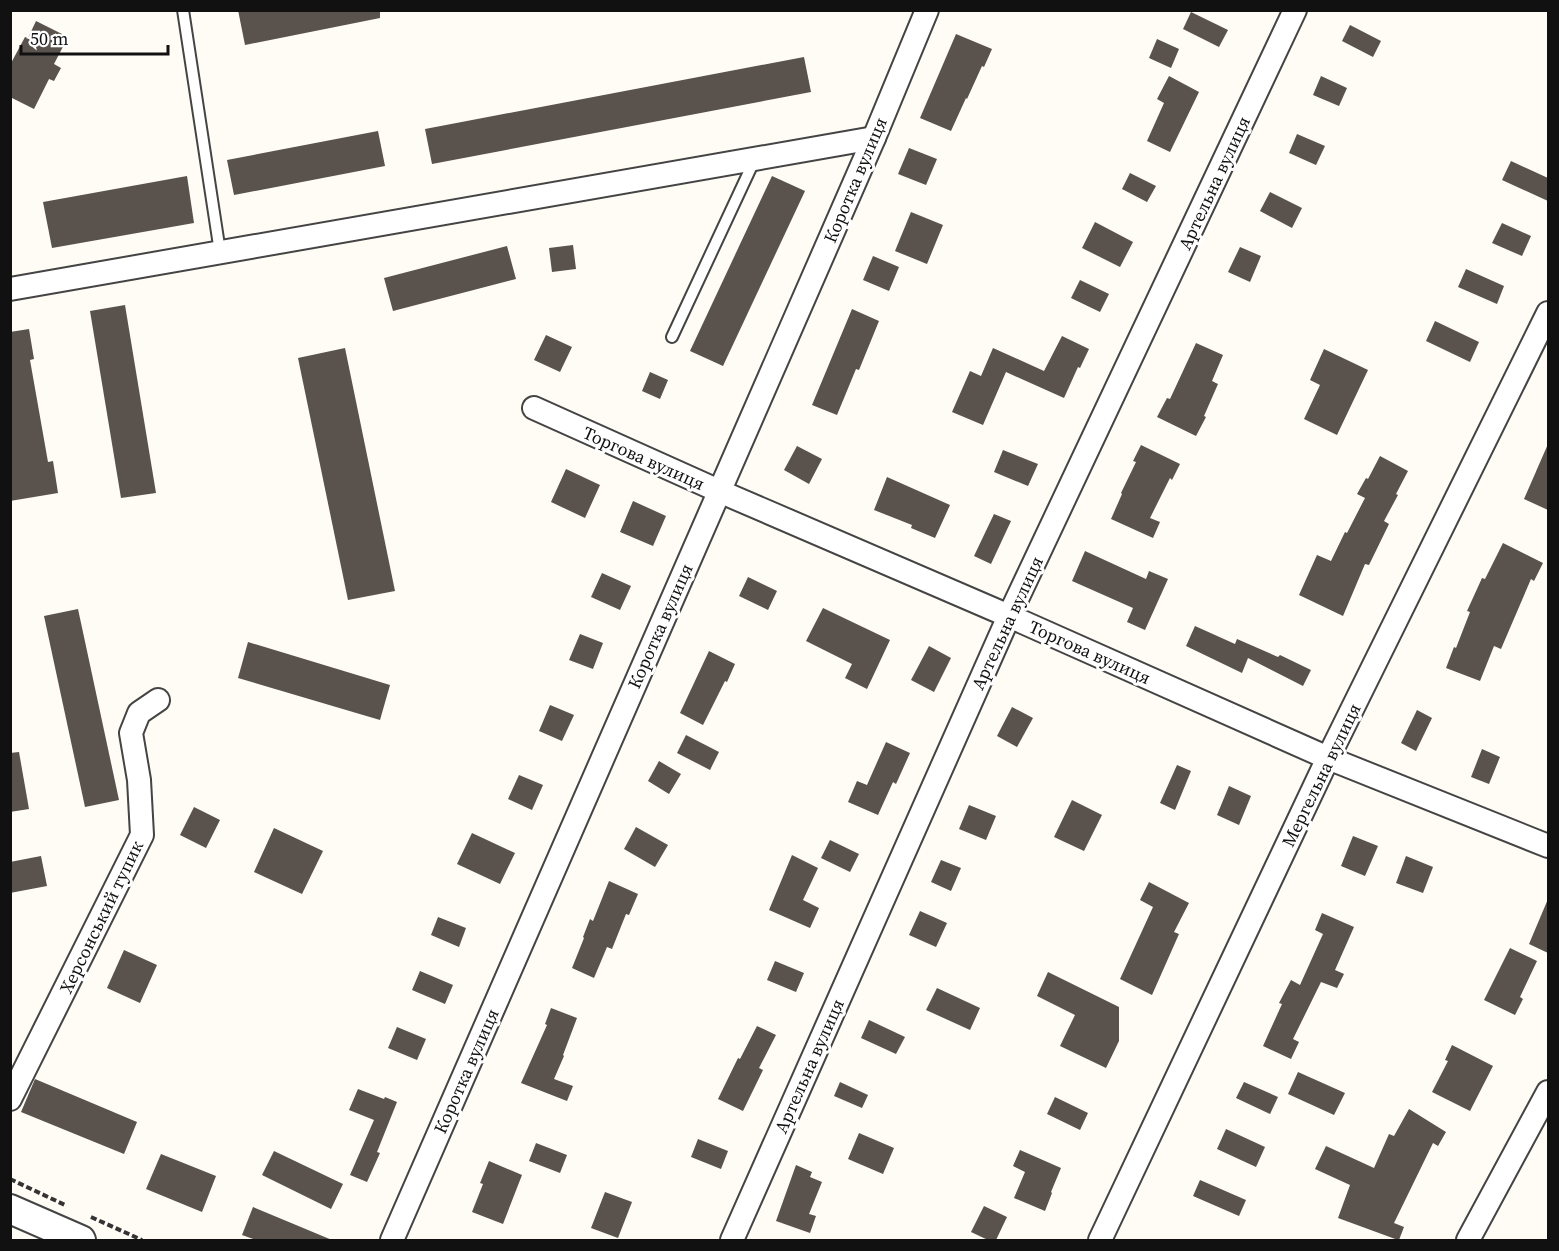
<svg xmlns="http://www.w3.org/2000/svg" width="1559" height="1251" font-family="'Source Serif 4',serif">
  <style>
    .building { fill: #59524d }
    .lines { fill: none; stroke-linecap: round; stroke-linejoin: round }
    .service-casing { stroke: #444; stroke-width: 14 }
    .minor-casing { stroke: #444; stroke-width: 26 }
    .tertiary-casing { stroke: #444; stroke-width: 32 }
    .path { stroke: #333; stroke-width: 4; stroke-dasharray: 6 3; stroke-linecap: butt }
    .service { stroke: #fff; stroke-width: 10 }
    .minor { stroke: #fff; stroke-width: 22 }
    .tertiary { stroke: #fff; stroke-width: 28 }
    .labels { text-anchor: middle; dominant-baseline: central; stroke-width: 6; stroke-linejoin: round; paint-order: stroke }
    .street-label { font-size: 18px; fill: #111; stroke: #fff }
  </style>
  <rect width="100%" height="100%" fill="#fffcf5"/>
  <g class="building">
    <path d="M238,10H380V18L245,45Z"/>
    <path d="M1191,12L1228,30L1219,47L1183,29Z"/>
    <path d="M36,21L68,37L54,64L61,68L54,81L49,79L34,109L10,97V65L25,37L28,38Z"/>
    <path d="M1350,25L1381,41L1373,57L1342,41Z"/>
    <path d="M956,34L992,49L984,67L982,66L967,99L966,98L951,131L920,118Z"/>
    <path d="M1157,39L1179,49L1171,68L1149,58Z"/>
    <path d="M804,57L811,92L432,164L425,129Z"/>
    <path d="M1169,76L1199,92L1170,152L1147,141L1164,103L1157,99Z"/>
    <path d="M1321,76L1347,88L1339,106L1313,95Z"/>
    <path d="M378,131L385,166L234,195L227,160Z"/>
    <path d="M1297,134L1325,146L1316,165L1289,153Z"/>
    <path d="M909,148L937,159L926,185L898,174Z"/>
    <path d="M1511,161L1548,178V201L1502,180Z"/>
    <path d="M1130,173L1156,186L1147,202L1122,189Z"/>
    <path d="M187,176L194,223L52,248L43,202Z"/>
    <path d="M772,176L805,191L723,366L690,351Z"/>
    <path d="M1270,192L1302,208L1292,228L1260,211Z"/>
    <path d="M911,212L943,225L927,264L895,251Z"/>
    <path d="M1095,222L1133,242L1120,267L1082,248Z"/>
    <path d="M1502,223L1531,236L1522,256L1492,243Z"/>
    <path d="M573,245L576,269L552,272L549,248Z"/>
    <path d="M507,246L516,279L393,311L384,278Z"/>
    <path d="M1240,247L1261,256L1250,282L1228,272Z"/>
    <path d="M873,256L899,267L889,291L863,280Z"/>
    <path d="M1466,269L1504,286L1497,304L1458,287Z"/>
    <path d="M1080,280L1109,294L1100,312L1071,298Z"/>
    <path d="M125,305L156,493L121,498L90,311Z"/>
    <path d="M852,309L879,321L859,370L856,369L837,415L812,405Z"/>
    <path d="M1435,321L1479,342L1470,362L1426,341Z"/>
    <path d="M29,329L34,359L30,360L48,462L53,461L58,493L10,501V332Z"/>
    <path d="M546,335L572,347L560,372L534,360Z"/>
    <path d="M1062,336L1089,349L1080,368L1078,367L1064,398L1006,372L983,425L952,412L970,371L981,376L993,348L1044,371Z"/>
    <path d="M1196,343L1223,355L1212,381L1218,384L1204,416L1206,417L1196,436L1157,417L1167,398L1170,399Z"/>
    <path d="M345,348L395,591L348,600L298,358Z"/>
    <path d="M1324,349L1368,370L1337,435L1304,419L1320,385L1310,380Z"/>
    <path d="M650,372L668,380L660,399L642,391Z"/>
    <path d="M1548,444V510L1524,499Z"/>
    <path d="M1141,445L1180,464L1172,480L1170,478L1150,518L1160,522L1153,538L1111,519L1122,494L1121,493L1136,462L1133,461Z"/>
    <path d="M797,446L822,459L809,484L784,470Z"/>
    <path d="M1003,450L1038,464L1028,486L994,472Z"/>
    <path d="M1380,456L1408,471L1396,494L1398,495L1384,521L1389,524L1369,565L1365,564L1343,616L1299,595L1317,555L1331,561L1345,532L1347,533L1365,498L1357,494L1366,478L1368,479Z"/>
    <path d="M566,469L600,485L585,518L551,502Z"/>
    <path d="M887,477L950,505L935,538L911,528L912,525L874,510Z"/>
    <path d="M633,501L666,516L653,546L620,532Z"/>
    <path d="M994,514L1011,521L991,564L974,556Z"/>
    <path d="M1503,543L1543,563L1534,581L1531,579L1501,649L1494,646L1480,681L1446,668L1454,647L1456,648L1470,612L1467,611L1482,578L1485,579Z"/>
    <path d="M1085,551L1146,579L1149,571L1168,579L1145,630L1127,622L1133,608L1072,581Z"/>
    <path d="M602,573L631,586L620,610L591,597Z"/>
    <path d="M748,577L777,591L768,610L739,596Z"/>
    <path d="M823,608L890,640L867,689L845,678L852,664L806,641Z"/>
    <path d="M78,609L119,800L85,807L44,616Z"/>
    <path d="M1195,626L1235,644L1237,639L1278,657L1280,655L1311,670L1303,686L1248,658L1242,673L1186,646Z"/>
    <path d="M580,634L603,643L593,669L569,660Z"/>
    <path d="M248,642L390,685L380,720L238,678Z"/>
    <path d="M929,646L951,658L934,692L911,680Z"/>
    <path d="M709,651L735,664L727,682L725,681L703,725L680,713Z"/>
    <path d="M550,705L574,715L562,741L539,731Z"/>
    <path d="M1012,707L1033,718L1017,747L997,736Z"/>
    <path d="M1417,710L1432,718L1416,751L1401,743Z"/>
    <path d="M686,735L719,752L710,770L677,753Z"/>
    <path d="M886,742L910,753L896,784L893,782L878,815L848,802L857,781L867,785Z"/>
    <path d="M1482,749L1500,757L1489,784L1471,777Z"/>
    <path d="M19,752L29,809L10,812V753Z"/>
    <path d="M659,761L681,774L669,794L648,781Z"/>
    <path d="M1177,765L1191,771L1175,810L1160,803Z"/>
    <path d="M519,775L543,785L532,810L508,799Z"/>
    <path d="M1229,786L1251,796L1239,825L1217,815Z"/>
    <path d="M1072,800L1102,815L1084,851L1054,837Z"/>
    <path d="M969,805L996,816L986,840L959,829Z"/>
    <path d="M194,807L220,820L206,848L180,835Z"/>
    <path d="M636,827L668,845L655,867L624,849Z"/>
    <path d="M274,828L323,851L302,894L254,872Z"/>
    <path d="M472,833L515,853L500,884L457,864Z"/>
    <path d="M1353,836L1378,846L1365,876L1341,866Z"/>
    <path d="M830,840L859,854L850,872L821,858Z"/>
    <path d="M792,855L818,868L803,900L819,908L810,928L769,910Z"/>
    <path d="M41,856L47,886L10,893V862Z"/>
    <path d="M1406,856L1433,867L1423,893L1396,883Z"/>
    <path d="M941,860L961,868L951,891L931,882Z"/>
    <path d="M609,881L638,894L629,915L626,914L612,949L607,947L594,978L572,968L584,938L583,937L590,919L593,921Z"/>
    <path d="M1149,882L1189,903L1174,932L1179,934L1152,995L1120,979L1153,907L1140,900Z"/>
    <path d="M1548,899V953L1529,944Z"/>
    <path d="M920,911L947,923L936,947L909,935Z"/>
    <path d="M1322,913L1354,927L1335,970L1344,974L1337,988L1321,982L1293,1039L1299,1042L1291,1059L1263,1046L1282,1004L1279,1003L1291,980L1300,985L1323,934L1315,930Z"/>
    <path d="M438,917L466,928L459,947L431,935Z"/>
    <path d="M1510,948L1537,961L1520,997L1523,999L1515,1015L1484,1000Z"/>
    <path d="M124,950L157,965L140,1003L107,988Z"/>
    <path d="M775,961L804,973L796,992L767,980Z"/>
    <path d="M420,971L453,985L445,1004L412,990Z"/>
    <path d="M1048,972L1119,1007V1041L1106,1068L1060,1046L1075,1015L1037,996Z"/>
    <path d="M937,988L980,1008L970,1030L926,1010Z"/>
    <path d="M551,1008L577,1018L563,1055L564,1056L554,1079L573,1086L567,1101L521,1083L547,1025L545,1024Z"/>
    <path d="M869,1020L905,1037L896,1054L861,1038Z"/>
    <path d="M757,1026L776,1035L759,1068L763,1070L743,1111L718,1099L738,1058L740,1059Z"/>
    <path d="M397,1027L426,1039L417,1060L388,1048Z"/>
    <path d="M1452,1045L1493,1066L1470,1111L1432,1092L1448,1061L1445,1060Z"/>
    <path d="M1298,1072L1345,1093L1334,1115L1288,1094Z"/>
    <path d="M35,1079L137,1122L124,1154L21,1112Z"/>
    <path d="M840,1082L868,1095L862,1108L834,1096Z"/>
    <path d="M1244,1082L1278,1097L1270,1114L1236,1098Z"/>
    <path d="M358,1089L384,1099L385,1097L397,1102L377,1152L380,1153L367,1182L350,1175L374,1120L349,1110Z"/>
    <path d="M1055,1097L1088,1113L1080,1130L1047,1114Z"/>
    <path d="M1409,1109L1446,1132L1438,1146L1433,1143L1394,1223L1404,1227L1399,1240H1398L1338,1218L1350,1185L1315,1169L1326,1146L1374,1168L1389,1134L1394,1136Z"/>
    <path d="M1226,1129L1265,1147L1256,1167L1217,1149Z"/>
    <path d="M859,1133L894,1148L883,1174L848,1159Z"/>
    <path d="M698,1139L728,1151L721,1169L691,1157Z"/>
    <path d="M536,1143L567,1155L560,1173L529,1161Z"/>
    <path d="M1020,1150L1061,1168L1051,1192L1052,1193L1045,1211L1014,1198L1025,1172L1013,1166Z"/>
    <path d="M274,1151L343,1184L331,1209L262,1175Z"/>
    <path d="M161,1154L216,1176L202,1212L146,1189Z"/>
    <path d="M489,1161L522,1175L503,1224L472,1212L483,1184L480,1183Z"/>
    <path d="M796,1165L812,1172L810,1177L822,1182L809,1214L816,1216L810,1233L776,1221Z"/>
    <path d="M1200,1180L1246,1200L1239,1216L1193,1196Z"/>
    <path d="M605,1192L632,1202L618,1238L591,1228Z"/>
    <path d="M984,1206L1007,1217L996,1240H988L971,1232Z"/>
    <path d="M253,1207L332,1240H256L242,1235Z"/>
  </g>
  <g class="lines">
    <g class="service-casing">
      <g id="service">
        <path d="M183,10L220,252"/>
        <path d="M672,337L755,159"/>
      </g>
    </g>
    <g class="minor-casing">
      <g id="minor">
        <path d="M10,289L874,138"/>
        <path d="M534,408L719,491L1009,616L1328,758L1548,846"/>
        <path d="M10,1099L142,835L139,780L131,733L139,713L158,700"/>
        <path d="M392,1240L874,138L927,10"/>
        <path d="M732,1240L1009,616L1295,10"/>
        <path d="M1100,1240L1328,758L1548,313"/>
        <path d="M1468,1240L1548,1092"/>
      </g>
    </g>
    <g class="tertiary-casing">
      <path id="tertiary" d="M10,1209L81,1240"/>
    </g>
    <g class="path">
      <path d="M10,1179L65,1205"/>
      <path d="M91,1217L142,1240"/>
    </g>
    <use href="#service" class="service"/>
    <use href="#minor" class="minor"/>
    <use href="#tertiary" class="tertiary"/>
  </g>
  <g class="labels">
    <g class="street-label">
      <text transform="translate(855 180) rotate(-67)">Коротка вулиця</text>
      <text transform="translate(1214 183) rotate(-65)">Артельна вулиця</text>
      <text transform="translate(644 458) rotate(24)">Торгова вулиця</text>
      <text transform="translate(1007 623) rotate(-65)">Артельна вулиця</text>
      <text transform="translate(660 626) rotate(-66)">Коротка вулиця</text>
      <text transform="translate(1090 652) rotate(24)">Торгова вулиця</text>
      <text transform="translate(1321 775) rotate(-64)">Мергельна вулиця</text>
      <text transform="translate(101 917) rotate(-64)">Херсонський тупик</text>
      <text transform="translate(809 1066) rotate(-66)">Артельна вулиця</text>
      <text transform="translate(466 1071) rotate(-66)">Коротка вулиця</text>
    </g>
  </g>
  <rect width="1559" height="1251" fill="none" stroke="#111111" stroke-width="24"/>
  <path d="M21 45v9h147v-9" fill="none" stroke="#111111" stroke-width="3"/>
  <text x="30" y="45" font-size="18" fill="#111111" stroke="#ffffff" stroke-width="4.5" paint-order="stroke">50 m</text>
</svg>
